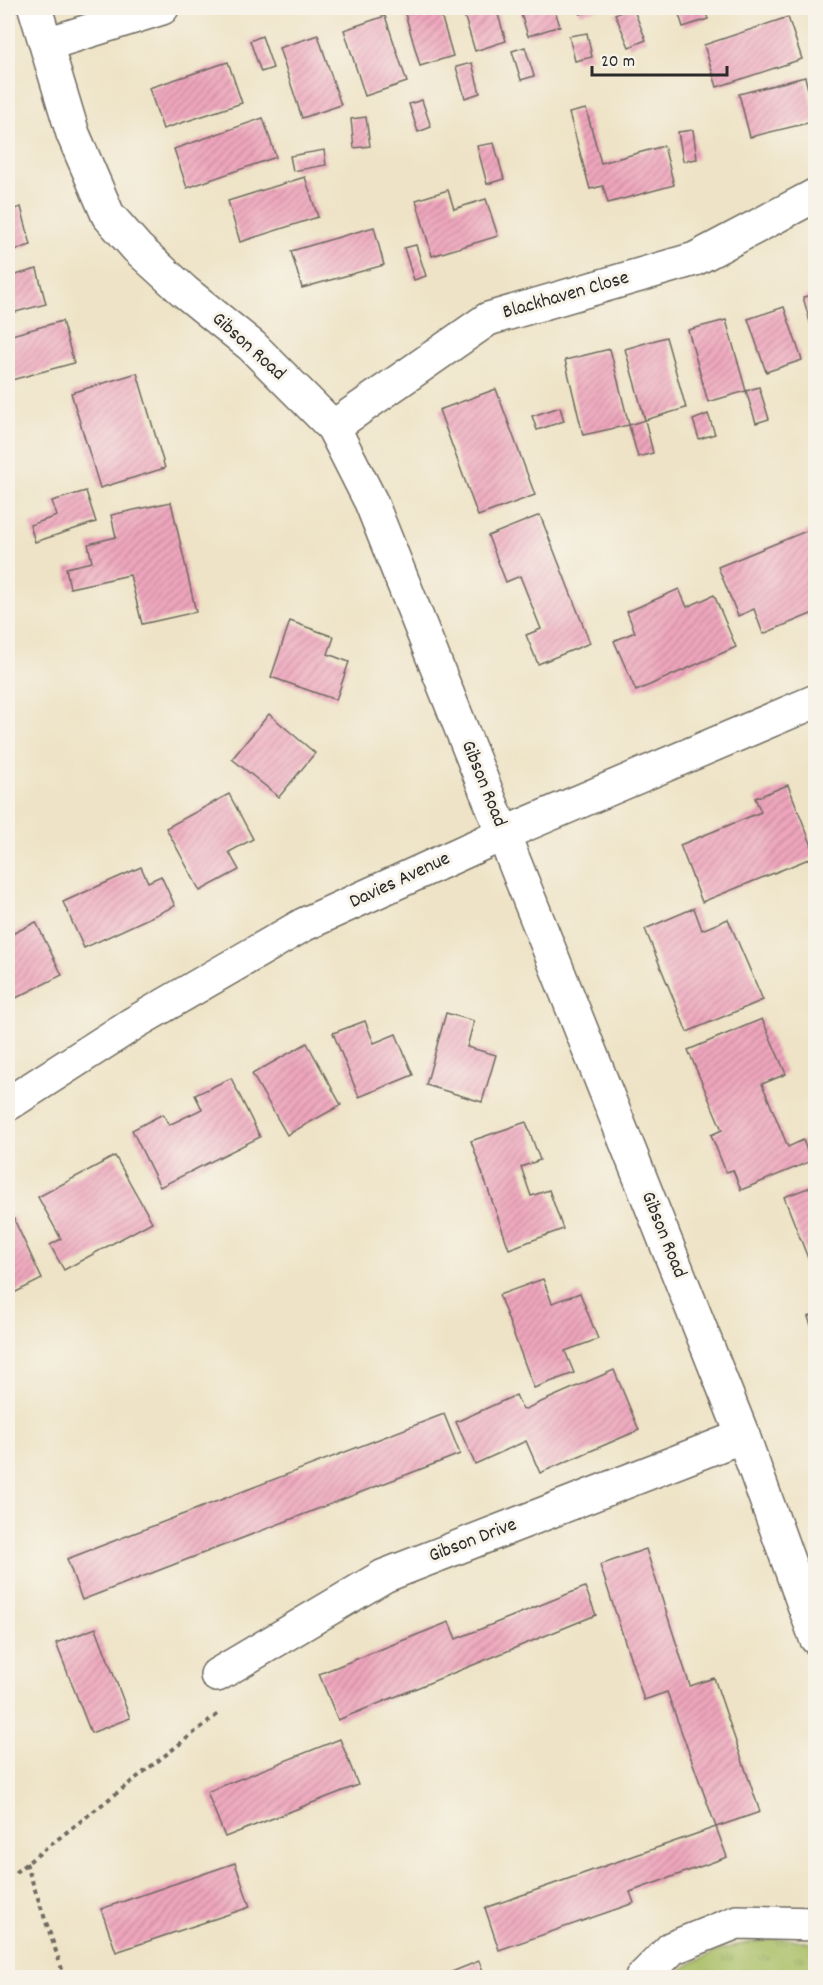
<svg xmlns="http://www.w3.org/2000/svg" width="823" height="1985" font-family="Dekko,sans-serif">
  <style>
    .grass { fill: url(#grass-tufts); stroke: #697446; stroke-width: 1.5 }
    .building { fill: url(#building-hatch) }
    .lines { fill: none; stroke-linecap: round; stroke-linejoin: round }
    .minor-casing { stroke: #6f6b61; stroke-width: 36 }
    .path { stroke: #6f6b61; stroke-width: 4; stroke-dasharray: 4.5 4.5; stroke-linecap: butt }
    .minor { stroke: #fff; stroke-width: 33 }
    .labels { text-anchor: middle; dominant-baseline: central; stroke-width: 6; stroke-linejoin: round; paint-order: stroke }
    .street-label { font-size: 20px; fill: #2b2b2b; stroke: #f7f3e8 }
  </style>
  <defs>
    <pattern id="grass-tufts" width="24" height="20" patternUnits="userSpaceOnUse" patternTransform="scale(1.5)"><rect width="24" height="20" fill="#a7bd62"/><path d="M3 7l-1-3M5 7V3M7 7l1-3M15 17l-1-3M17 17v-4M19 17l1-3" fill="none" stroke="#889a51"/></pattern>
    <pattern id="building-hatch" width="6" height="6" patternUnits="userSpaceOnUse" patternTransform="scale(1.5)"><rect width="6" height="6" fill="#efa6bd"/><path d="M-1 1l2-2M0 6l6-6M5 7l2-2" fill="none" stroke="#c2879a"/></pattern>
  </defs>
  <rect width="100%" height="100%" fill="#f7f3e8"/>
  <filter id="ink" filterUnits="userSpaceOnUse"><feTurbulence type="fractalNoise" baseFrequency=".0167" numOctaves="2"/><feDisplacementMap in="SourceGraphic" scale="12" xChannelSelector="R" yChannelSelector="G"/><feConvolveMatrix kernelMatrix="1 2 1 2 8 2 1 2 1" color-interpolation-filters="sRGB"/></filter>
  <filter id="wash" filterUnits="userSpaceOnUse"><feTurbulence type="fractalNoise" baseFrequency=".008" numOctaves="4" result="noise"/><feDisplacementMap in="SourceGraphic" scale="24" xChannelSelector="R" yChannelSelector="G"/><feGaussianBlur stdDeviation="1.35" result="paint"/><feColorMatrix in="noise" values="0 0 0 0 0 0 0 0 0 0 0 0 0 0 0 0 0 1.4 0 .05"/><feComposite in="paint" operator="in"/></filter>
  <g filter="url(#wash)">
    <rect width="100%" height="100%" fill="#eee3c6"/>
    <path class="grass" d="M788,1938L815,1944V1977L668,1978C710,1949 738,1942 788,1938Z"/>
    <g id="blocks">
      <g class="building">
        <path d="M412,8H439L453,56L420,66L404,10Z"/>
        <path d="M462,8H496L506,41L475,51Z"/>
        <path d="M519,8H554L560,26L528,36Z"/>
        <path d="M578,8H601L580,14Z"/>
        <path d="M633,8L646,40L629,47L615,14Z"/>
        <path d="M677,8H704L708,19L683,27Z"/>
        <path d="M385,16L407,82L365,96L344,30Z"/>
        <path d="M788,17L802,59L717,87L704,45Z"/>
        <path d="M587,33L592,57L575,61L569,36Z"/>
        <path d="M318,35L341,105L302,118L279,48Z"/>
        <path d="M262,36L273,68L261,72L250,41Z"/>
        <path d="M525,47L534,76L521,80L512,51Z"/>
        <path d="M228,62L242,103L163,129L149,88Z"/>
        <path d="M472,63L480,93L465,98L456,67Z"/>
        <path d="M805,77L816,121L750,137L739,94Z"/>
        <path d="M422,100L431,127L418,132L409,104Z"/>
        <path d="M586,109L601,163L664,146L674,185L608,203L603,186L590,189L569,113Z"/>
        <path d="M366,117L370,146L354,148L351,119Z"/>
        <path d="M263,118L276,157L187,188L174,149Z"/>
        <path d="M693,130L697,159L683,161L678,132Z"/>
        <path d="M494,143L504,179L487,184L477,146Z"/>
        <path d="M324,150L326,165L293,171L290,156Z"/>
        <path d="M305,177L318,217L240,242L228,201Z"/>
        <path d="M448,190L454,209L486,199L498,236L432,256L416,200Z"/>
        <path d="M21,207L31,245L8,252V211Z"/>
        <path d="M374,227L384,265L302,288L291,251Z"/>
        <path d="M416,245L426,276L414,280L404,248Z"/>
        <path d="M37,269L46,304L8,314V277Z"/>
        <path d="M816,294V340H815L803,297Z"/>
        <path d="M784,307L802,360L766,372L748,319Z"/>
        <path d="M726,320L746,391L708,402L688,330Z"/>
        <path d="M62,321L74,363L8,381V336Z"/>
        <path d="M666,337L686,408L645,420L653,453L638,457L629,425L645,420L625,349Z"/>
        <path d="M610,349L629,425L583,435L565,360Z"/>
        <path d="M137,373L165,468L100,488L71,393Z"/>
        <path d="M759,387L769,419L756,423L746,391Z"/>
        <path d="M496,389L535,495L478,516L439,410Z"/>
        <path d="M560,407L564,421L537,430L532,416Z"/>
        <path d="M708,414L715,434L699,439L693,420Z"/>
        <path d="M86,491L96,522L35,542L30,525L57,516L52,501Z"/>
        <path d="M171,502L196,612L142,624L130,575L70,588L66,568L92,562L88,544L116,537L111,515Z"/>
        <path d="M540,515L590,643L538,664L526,635L541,629L520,576L506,582L488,536Z"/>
        <path d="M816,527V612L763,634L754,609L738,616L718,567Z"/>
        <path d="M679,589L687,607L714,595L736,647L636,691L614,641L635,632L627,612Z"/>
        <path d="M290,621L334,637L328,654L349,662L336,700L271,677Z"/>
        <path d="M269,714L315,753L279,797L232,759Z"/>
        <path d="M788,785L816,856L702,902L680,845L761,812L755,798Z"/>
        <path d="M229,794L253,839L229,852L239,870L200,891L166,828Z"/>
        <path d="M141,867L148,882L161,876L175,906L84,948L63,902Z"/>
        <path d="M694,908L702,930L728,919L763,1000L687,1032L645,929Z"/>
        <path d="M36,922L62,975L8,1002V936Z"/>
        <path d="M446,1013L474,1021L467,1047L496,1055L482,1102L426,1085Z"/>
        <path d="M762,1019L786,1074L762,1084L788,1147L803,1140L811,1161L741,1190L733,1170L726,1172L711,1135L722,1130L688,1050Z"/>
        <path d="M365,1021L374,1043L396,1034L413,1075L359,1097L333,1033Z"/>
        <path d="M307,1043L341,1105L287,1135L252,1074Z"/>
        <path d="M231,1078L260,1137L160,1187L132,1130L163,1114L169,1125L202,1109L195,1095Z"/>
        <path d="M526,1122L540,1160L521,1167L531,1196L549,1190L563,1229L509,1249L471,1141Z"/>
        <path d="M115,1156L152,1222L64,1270L50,1245L61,1239L38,1197Z"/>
        <path d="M816,1185V1276H815L784,1197Z"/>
        <path d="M12,1215L42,1279L8,1296V1217Z"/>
        <path d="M543,1279L552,1303L580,1293L598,1339L565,1351L574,1373L534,1388L499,1295Z"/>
        <path d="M816,1314V1336H815L808,1317Z"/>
        <path d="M614,1370L639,1430L540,1473L526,1441L475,1464L456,1422L516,1395L523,1410Z"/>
        <path d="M444,1414L460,1454L82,1600L67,1559Z"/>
        <path d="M646,1549L690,1686L714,1678L760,1812L716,1827L667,1692L644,1700L600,1565Z"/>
        <path d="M585,1587L596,1615L338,1720L319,1674L449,1622L456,1639Z"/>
        <path d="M96,1628L130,1718L91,1733L56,1643Z"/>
        <path d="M340,1739L358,1785L225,1837L207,1792Z"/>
        <path d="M716,1827L727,1857L630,1892L634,1903L499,1950L485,1908Z"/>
        <path d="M235,1863L250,1907L116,1952L101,1909Z"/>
        <path d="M479,1961L485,1978H439V1977Z"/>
      </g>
    </g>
  </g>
  <g filter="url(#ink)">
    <use href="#blocks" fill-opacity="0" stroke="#6f6b61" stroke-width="1.5"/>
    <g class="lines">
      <g class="minor-casing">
        <g id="minor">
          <path d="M35,8L73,134L108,215L137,248L184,291L252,346L333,427L371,502L743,1436L816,1638"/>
          <path d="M47,44L162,8"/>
          <path d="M333,427L488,319L695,259L816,195"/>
          <path d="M8,1104L134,1023L303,925L503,834L816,701"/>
          <path d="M217,1675L384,1576L743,1436"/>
          <path d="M642,1978L672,1948L737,1922L816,1924"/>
        </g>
      </g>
      <g class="path">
        <path d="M26,1863L65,1978"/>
        <path d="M8,1878L218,1714"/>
      </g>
      <use href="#minor" class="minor"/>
    </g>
  </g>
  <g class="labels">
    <g class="street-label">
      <text transform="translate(566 296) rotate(-16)">Blackhaven Close</text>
      <text transform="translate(248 347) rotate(42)">Gibson Road</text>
      <text transform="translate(483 784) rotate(68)">Gibson Road</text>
      <text transform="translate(400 881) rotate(-25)">Davies Avenue</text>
      <text transform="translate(663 1235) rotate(68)">Gibson Road</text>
      <text transform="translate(473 1541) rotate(-21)">Gibson Drive</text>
    </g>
  </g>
  <rect width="823" height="1985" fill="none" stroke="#f7f3e8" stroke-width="30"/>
  <path d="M592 66v9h135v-9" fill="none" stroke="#2b2b2b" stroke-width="3"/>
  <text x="601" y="66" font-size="18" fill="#2b2b2b" stroke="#f7f3e8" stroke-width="4.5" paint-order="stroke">20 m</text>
</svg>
